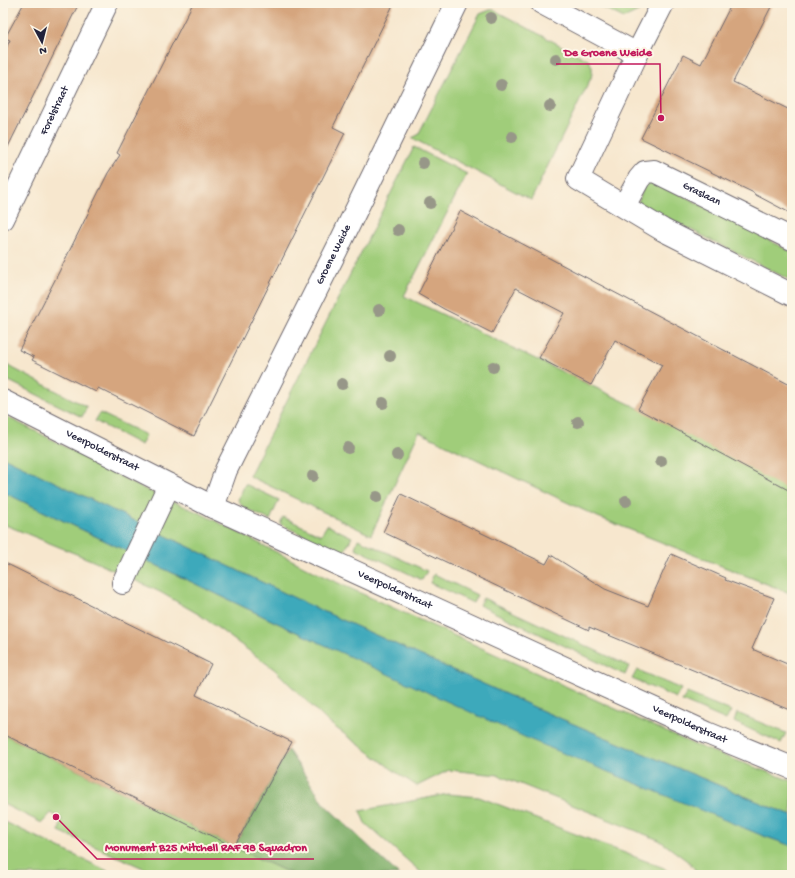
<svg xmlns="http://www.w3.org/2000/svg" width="795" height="878" font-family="'Gochi Hand',sans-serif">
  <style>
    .green { fill: #a0cd7a; stroke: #61785a }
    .forest { fill: #80b06a; stroke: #516952 }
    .water { fill: #3ca9bb; stroke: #2f667b }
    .building { fill: #d5a57e }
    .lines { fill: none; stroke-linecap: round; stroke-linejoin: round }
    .minor-casing { stroke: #6d676e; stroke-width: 24 }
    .minor { stroke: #fff; stroke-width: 22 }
    .tree { fill: #979788 }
    .labels { text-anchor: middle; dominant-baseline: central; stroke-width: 4; stroke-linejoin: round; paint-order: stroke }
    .street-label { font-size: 11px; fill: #22223b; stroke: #fcf5e5 }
    .leader { fill: none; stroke: #c2185b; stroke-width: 1.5 }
    .callout-dot { fill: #c2185b; stroke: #fcf5e5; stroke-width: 1.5 }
    .callout-label { font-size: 12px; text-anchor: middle; font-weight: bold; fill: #c2185b; stroke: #fcf5e5; stroke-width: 4; stroke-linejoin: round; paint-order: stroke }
  </style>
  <rect width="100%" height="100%" fill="#fcf5e5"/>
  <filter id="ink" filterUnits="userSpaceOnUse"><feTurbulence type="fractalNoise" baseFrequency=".025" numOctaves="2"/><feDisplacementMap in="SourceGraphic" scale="8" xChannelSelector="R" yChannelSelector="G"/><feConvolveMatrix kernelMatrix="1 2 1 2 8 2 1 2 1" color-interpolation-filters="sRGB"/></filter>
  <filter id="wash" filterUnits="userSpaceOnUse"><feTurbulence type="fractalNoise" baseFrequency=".012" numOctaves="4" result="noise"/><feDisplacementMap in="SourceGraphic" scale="16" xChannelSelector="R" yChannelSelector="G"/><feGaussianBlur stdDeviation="0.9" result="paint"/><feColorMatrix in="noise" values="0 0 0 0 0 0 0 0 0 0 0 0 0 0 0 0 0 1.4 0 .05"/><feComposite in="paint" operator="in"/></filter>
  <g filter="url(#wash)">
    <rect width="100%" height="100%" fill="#f7e7ce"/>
    <g class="green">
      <path d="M593,3H650L648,6L624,18Z"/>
      <path d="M490,10H494L588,60C593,66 593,70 591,78L531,200L412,138L418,135L480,14Z"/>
      <path d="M414,147L467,174L404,296L638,408L792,491V594L598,517L419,432L371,535L249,476Z"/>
      <path d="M647,177L792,252V281L638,203Z"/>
      <path d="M3,363L87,407L82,417L3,378Z"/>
      <path d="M100,413L146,435L141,445L95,421Z"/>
      <path d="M3,415L43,435L138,486L204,515L323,576L695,745L792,781V815L768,806L545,712L305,603L3,457Z"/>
      <path d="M245,484L279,500L270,520L244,508L238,500Z"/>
      <path d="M3,492L292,630L761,835L792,846V875H699L690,863L659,840L498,775L449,770L417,786L400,775L328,722L274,669L200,615L160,592L91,560L3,524Z"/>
      <path d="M283,517L321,535L327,525L352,537L343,554L280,524Z"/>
      <path d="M358,539L427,571L422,580L355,548Z"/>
      <path d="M434,574L477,595L473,603L430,583Z"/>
      <path d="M483,598L629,666L625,675L479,605Z"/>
      <path d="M637,670L681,689L676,698L632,679Z"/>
      <path d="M687,693L731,711L726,720L682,701Z"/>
      <path d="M737,713L786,733L781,743L734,722Z"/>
      <path d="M3,734L234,847L294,875H159L59,831L62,819L51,813L42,823L3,804Z"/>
      <path d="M448,794L479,797L664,868L672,875H424L365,823L360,811Z"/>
      <path d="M3,821L116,875H3Z"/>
    </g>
    <path class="forest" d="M288,750L325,805L399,875H294L234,847Z"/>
    <path class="water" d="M3,457L305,603L545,712L768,806L792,815V846L761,835L531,740L292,630L3,492Z"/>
    <g id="blocks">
      <g class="building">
        <path d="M24,3H79L3,157V55L10,40L5,38Z"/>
        <path d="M193,3H394L333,127L345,133L194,436L98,388L96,392L32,360L34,357L19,350L58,274L108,173L120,155L117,153Z"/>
        <path d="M732,3H773L733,82L792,111V214L754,194V193L641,138L683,55L701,64Z"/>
        <path d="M460,211L792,386V492L638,409L662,365L615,340L591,385L539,358L564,313L516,288L492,333L444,309L418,294Z"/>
        <path d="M401,494L546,564L551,555L605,589L648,606L671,554L726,578L725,580L774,598L752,649L792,666V711L589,627V630L383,532Z"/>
        <path d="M3,562L211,664L196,695L292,742L234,847L3,734Z"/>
      </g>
    </g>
  </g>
  <g filter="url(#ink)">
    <use href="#blocks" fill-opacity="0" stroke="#6d676e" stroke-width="1"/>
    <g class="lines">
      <g class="minor-casing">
        <g id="minor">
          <path d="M542,3L637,54"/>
          <path d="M663,3L637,54L578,179L663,230L792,295"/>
          <path id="s1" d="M624,206L639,179L645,172L654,171L792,239"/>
          <path id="s2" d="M3,219L107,3"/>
          <path id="s3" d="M3,401L213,507L707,733L792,768"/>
          <path id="s4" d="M213,507L226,470L339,245L457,3"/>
          <path d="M123,583L169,485"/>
        </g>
      </g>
      <use href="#minor" class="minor"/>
    </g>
    <g class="tree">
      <circle cx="491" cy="18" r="6"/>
      <circle cx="556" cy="59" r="6"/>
      <circle cx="501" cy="85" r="6"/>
      <circle cx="550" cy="106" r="6"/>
      <circle cx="512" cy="137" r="6"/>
      <circle cx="423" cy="163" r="6"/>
      <circle cx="430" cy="203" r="6"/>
      <circle cx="398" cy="230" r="6"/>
      <circle cx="379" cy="310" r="6"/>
      <circle cx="390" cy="356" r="6"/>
      <circle cx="493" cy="367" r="6"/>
      <circle cx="342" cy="384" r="6"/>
      <circle cx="383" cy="403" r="6"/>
      <circle cx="578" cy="422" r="6"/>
      <circle cx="348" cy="448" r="6"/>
      <circle cx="397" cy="455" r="6"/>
      <circle cx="661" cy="461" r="6"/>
      <circle cx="313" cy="476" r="6"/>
      <circle cx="377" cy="497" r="6"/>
      <circle cx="626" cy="501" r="6"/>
    </g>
  </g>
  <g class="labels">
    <g class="street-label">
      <text stroke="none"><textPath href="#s2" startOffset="120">Forelstraat</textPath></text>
      <text stroke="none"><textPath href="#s1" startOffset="102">Graslaan</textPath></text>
      <text stroke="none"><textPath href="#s4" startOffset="280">Groene Weide</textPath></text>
      <text stroke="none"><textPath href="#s3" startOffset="111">Veerpolderstraat</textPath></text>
      <text stroke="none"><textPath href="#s3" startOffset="435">Veerpolderstraat</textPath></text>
      <text stroke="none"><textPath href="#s3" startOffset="759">Veerpolderstraat</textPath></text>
    </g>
  </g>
  <path class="leader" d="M661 118L660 64H556M56 817L97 859H314"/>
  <g class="callout-dot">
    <circle cx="661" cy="118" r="4"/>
    <circle cx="56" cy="817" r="4"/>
  </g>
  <g class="callout-label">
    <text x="608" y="56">De Groene Weide</text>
    <text x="206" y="851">Monument B25 Mitchell RAF 98 Squadron</text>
  </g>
  <rect width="795" height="878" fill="none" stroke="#fcf5e5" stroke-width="16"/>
  <g transform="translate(42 42) rotate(173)" stroke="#fcf5e5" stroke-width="3" paint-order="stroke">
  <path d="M0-3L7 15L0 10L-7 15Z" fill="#22223b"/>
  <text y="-6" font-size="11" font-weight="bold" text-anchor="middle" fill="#22223b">N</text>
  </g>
</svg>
